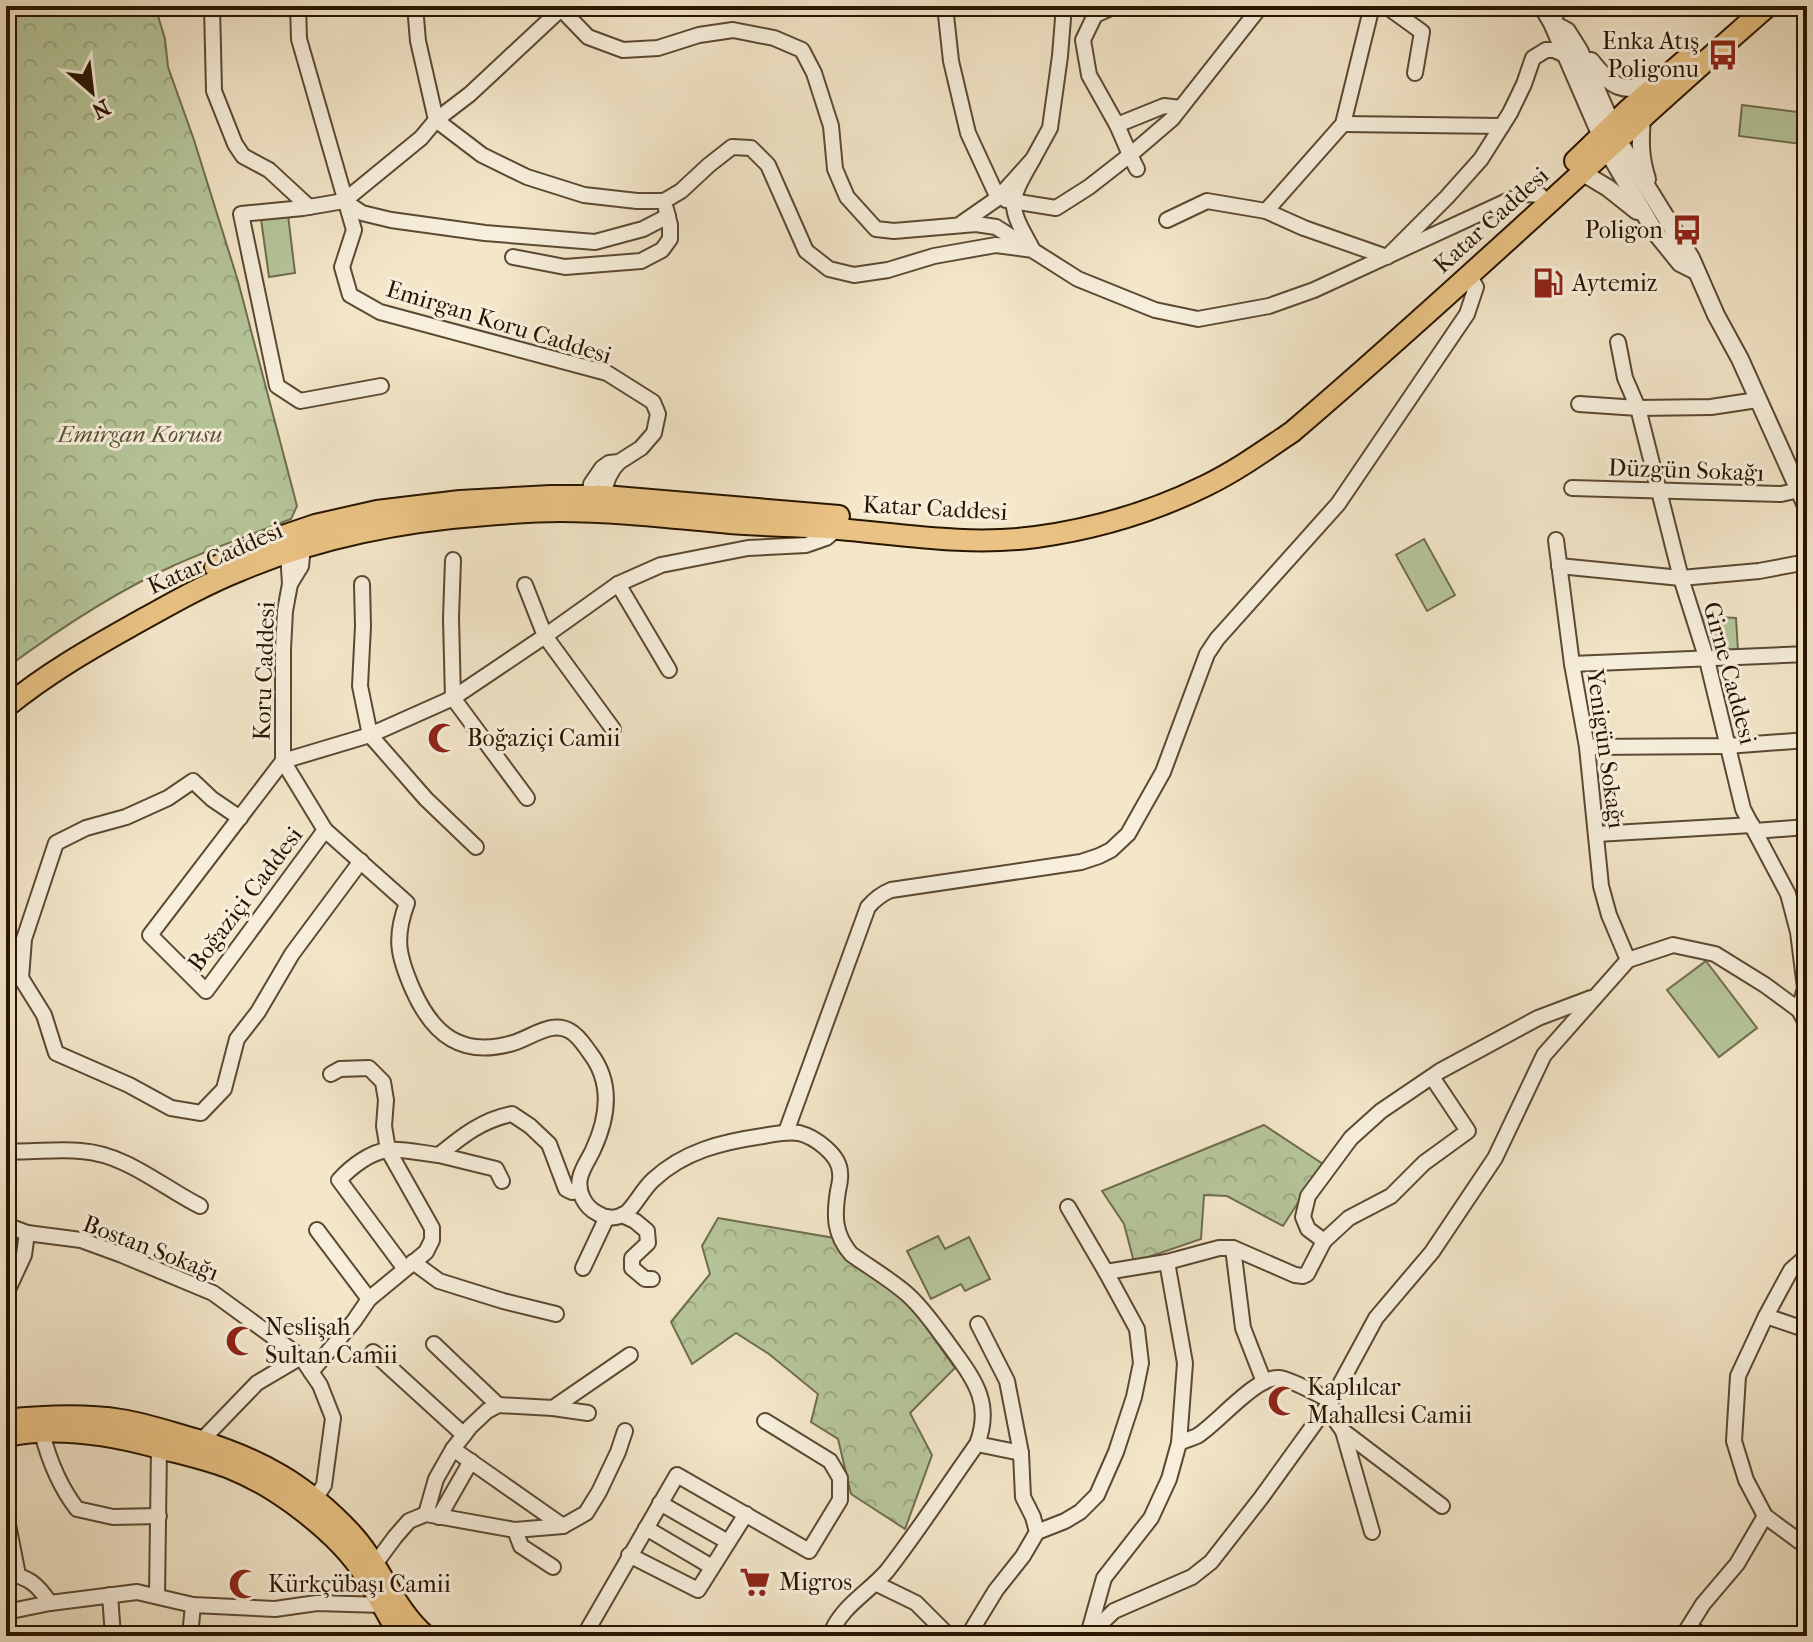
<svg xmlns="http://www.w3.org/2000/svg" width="1813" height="1642" font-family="'IM FELL French Canon',serif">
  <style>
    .grass { fill: url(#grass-tufts); stroke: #6f6e4d; stroke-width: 2 }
    .forest { fill: url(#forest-crowns); stroke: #6f6e4d; stroke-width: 2 }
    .garden { fill: #b6c69a; stroke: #6f6e4d; stroke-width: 2 }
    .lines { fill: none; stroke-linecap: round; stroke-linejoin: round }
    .minor-casing { stroke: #5b4932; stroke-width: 18 }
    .tertiary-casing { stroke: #5b4932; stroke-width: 20 }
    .primary-casing { stroke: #281500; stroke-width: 24 }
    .minor { stroke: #f7efdc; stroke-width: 14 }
    .tertiary { stroke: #f7efdc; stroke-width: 16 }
    .primary { stroke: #eac384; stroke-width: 20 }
    .labels { text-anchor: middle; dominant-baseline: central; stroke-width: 6; stroke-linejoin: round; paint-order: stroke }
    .poi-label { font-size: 24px; fill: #281500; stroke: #f7efdc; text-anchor: start }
    .street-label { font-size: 24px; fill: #281500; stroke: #f7efdc }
    .park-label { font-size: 24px; font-style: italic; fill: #5a5336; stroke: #f7efdc }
  </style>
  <defs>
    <pattern id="grass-tufts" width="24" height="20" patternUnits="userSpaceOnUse" patternTransform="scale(2)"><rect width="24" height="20" fill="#b6c69a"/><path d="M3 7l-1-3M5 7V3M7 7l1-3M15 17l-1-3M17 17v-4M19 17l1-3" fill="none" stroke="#9ca983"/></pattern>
    <pattern id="forest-crowns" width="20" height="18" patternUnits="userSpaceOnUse" patternTransform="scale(2)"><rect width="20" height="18" fill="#b6c69a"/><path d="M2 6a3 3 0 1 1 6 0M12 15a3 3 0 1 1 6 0" fill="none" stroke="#9ca983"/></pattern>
  </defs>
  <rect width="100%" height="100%" fill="#f3e6c9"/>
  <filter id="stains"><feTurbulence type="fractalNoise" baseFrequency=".0025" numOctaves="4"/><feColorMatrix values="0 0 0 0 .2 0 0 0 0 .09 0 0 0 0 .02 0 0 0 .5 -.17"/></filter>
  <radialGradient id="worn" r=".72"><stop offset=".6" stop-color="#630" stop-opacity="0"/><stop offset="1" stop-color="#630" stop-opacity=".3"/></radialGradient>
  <path class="grass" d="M1701,616L1736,618L1738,651L1712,653Z"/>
  <g class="forest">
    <path d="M6,6H155L165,39L168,67L194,140L238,281L297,506L291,519C253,534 213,548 175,565C116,591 59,629 6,668Z"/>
    <path d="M1264,1125L1323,1164L1283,1226L1227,1196L1204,1195L1201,1239L1134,1262L1124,1224L1102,1191Z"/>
    <path d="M718,1218L834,1238L843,1256L906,1299L955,1368L910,1413L932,1455L905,1529L851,1494L838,1439L811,1422L818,1394L769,1354L736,1333L692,1364L671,1322L710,1274L702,1246Z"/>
  </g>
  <g class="garden">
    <path d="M1742,105L1805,113L1801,144L1739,136Z"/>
    <path d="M288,215L295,273L269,277L261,219Z"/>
    <path d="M1424,539L1455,595L1427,611L1396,555Z"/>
    <path d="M1706,961L1757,1028L1719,1057L1667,990Z"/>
    <path d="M938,1236L945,1249L969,1237L990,1279L965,1291L961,1284L931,1299L907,1251Z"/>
  </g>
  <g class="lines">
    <g class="minor-casing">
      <g id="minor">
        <path d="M212,6L214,91L235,144L243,156L269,170L309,207"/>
        <path d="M298,6L299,39L354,230L342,267L350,295L380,312L607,373L653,402L658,414L654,433L641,448L619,462L609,463L602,468L591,484L590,496"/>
        <path d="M945,6L951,61L968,133L998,198"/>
        <path d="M1115,6L1095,15L1083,40L1089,75L1117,125"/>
        <path d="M1386,6L1422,32L1415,73"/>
        <path d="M1552,23L1560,6"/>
        <path d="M1181,108L1164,106L1117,125L1130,155L1172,119L1261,6"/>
        <path d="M1343,124L1502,126"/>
        <path d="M1033,159C1007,204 1008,205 1033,250L996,245L934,256L888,270L854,275L829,269L806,251L768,165L751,148L732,147L709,165L681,191L664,201H637L584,195L527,177L482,155L436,120L470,94L561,9L588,37L623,50L658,48L699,35L733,30L774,38L802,50L814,73L831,126L835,169L847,197L876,229L894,231L976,224L996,227L1078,279L1155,310L1198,319L1269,306L1314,290L1507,201L1526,194L1540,195"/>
        <path d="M1006,200L1056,208L1089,187L1130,155L1137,169"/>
        <path d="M344,201L362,213L391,220L485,233L595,242L643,229L668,216"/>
        <path d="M1266,211L1304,228L1387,257L1447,197L1481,159L1510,113L1524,84L1533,58L1546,50H1554L1565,55"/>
        <path d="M1167,220L1207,201L1266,211L1343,124L1372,6"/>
        <path d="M962,223L998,198L1033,159L1050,128L1060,56L1064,6"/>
        <path d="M513,257L565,267L641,261L662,250L670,239V225L666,209"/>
        <path d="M1618,342L1625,378L1638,408L1681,578L1707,660L1743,809L1788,894L1798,932L1805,988L1799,1010"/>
        <path d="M381,386L300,401L277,386L241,214L303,208L344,201L421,138L436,120L418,41L415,6"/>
        <path d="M1579,404L1638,408L1711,407L1757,400"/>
        <path d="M1572,488L1781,494L1799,490"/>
        <path d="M604,496C605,483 610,471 619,462"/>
        <path d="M1556,540L1572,664L1587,747L1601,886L1609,915L1628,960"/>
        <path d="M288,552L290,584L285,611L283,649V761L325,830L407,903C394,938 398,956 413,990C433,1035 462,1058 513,1043C531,1038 551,1020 570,1031C579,1036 584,1045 590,1053C613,1083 608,1118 593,1150C589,1159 582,1168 580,1178C577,1192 585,1207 597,1213C606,1219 617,1219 626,1213C634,1207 643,1189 653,1180C684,1151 722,1142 763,1136C775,1134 787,1131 799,1133C815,1137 840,1155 840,1173C841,1179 839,1186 838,1191C834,1216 834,1234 851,1254C869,1267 890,1279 907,1294C923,1308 934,1325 947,1342C971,1376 994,1400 977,1444C947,1486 919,1530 887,1571C868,1593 840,1607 830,1636"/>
        <path d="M453,560L451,618L453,698L527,798"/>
        <path d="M1559,566L1681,578L1759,571L1807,562"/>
        <path d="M290,584L301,566L303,547"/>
        <path d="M362,584L363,626L360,686L370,735L426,799L476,847"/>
        <path d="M618,584L669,670"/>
        <path d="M525,585L545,636L613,729"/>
        <path d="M1572,664L1807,654"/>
        <path d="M1587,747L1727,746L1807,740"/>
        <path d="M240,818L212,799L193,781L168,798L126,817L86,828L56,843L24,939L21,978L44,1015L56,1053L129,1085L171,1108L201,1113L224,1089L237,1039L258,1012L292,954L361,861"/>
        <path d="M325,830L206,991L150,935L283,761L370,735L453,698L545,636L618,584L661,565L748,548L806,545L826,538L837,529"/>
        <path d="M1755,831L1807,827"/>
        <path d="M1596,834L1752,825"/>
        <path d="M786,1132L868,907C875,899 881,894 891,890L1081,862L1099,856L1111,850L1128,834L1163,772L1207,654L1217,639L1338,504L1467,314L1476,287L1469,275"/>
        <path d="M6,1151C31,1153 57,1148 81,1151C126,1154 162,1187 200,1206"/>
        <path d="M439,1155L496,1169L502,1181"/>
        <path d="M622,1215L635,1221L647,1231L648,1243L632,1258V1268L645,1279H652"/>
        <path d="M6,1225L27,1233L81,1240L122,1255L213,1293L301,1357L320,1385L333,1418L324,1485L315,1499"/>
        <path d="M317,1230L369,1299"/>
        <path d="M1324,1241L1349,1218L1391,1196L1424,1163L1468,1131L1432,1077"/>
        <path d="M1233,1248L1243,1328L1264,1382"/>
        <path d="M1807,1256L1791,1270L1766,1316L1738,1376L1734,1441L1746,1480L1765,1516L1807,1547"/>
        <path d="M413,1262L439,1281L503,1301L556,1314"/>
        <path d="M583,1268L607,1217"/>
        <path d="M405,1269L339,1180C351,1167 370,1152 388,1150C401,1148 426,1154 439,1155C462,1136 482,1120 512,1114L530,1126L549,1144L566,1189L572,1192L580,1190"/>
        <path d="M1106,1272L1167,1262L1219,1248H1233L1295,1275L1303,1276L1307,1274L1324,1241L1308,1229L1303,1217L1308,1196L1351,1138L1381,1111L1440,1071L1538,1018L1591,998"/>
        <path d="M6,1294L24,1255L27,1233"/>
        <path d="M1766,1316L1807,1330"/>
        <path d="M978,1324L1007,1381L1021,1453"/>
        <path d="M434,1344L498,1405"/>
        <path d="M373,1352L464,1435"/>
        <path d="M311,1372L354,1321L369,1299L426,1252L432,1240V1228L388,1150L384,1126L386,1100L383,1082L369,1068L340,1069L331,1074"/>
        <path d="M553,1408L630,1355"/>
        <path d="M1807,1411V1422"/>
        <path d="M1343,1431L1372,1532"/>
        <path d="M42,1433C49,1460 60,1487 77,1509L113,1517L159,1516"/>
        <path d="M201,1441L257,1383L301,1357"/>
        <path d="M1179,1443C1184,1440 1191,1439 1197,1436C1217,1424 1256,1376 1279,1378C1291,1379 1319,1395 1331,1401L1333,1417L1343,1431L1442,1506"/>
        <path d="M453,1449L563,1526"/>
        <path d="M660,1503L728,1542"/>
        <path d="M6,1514L18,1575"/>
        <path d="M426,1514L436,1479L453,1449L470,1427L487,1411L498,1405L553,1408L588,1413"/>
        <path d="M439,1517L471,1461"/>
        <path d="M646,1528L712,1567"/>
        <path d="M515,1530L521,1546L553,1567"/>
        <path d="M1037,1532L1065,1521L1080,1512L1097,1495L1116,1452L1134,1397L1141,1363L1137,1329L1106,1272L1068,1207"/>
        <path d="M629,1555L698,1590L746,1514"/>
        <path d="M375,1564L395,1537L409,1521L426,1514L515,1530L563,1526L586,1513L599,1492L618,1452L625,1431"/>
        <path d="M6,1573C29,1577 37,1584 50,1603"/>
        <path d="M875,1583L916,1603L949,1636"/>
        <path d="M110,1595L113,1636"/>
        <path d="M157,1595L159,1448"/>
        <path d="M6,1612L50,1603L137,1592L193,1605L275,1609L317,1603L382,1605"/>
        <path d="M1689,1627L1704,1636"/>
        <path d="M1088,1635L1104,1578L1151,1518L1169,1479L1179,1443L1185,1363L1167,1262"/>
        <path d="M190,1636L193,1605"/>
        <path d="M584,1636L677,1475L809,1551L840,1500V1478L830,1461L765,1421"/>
        <path d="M968,1636L996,1590L1023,1556L1037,1532L1033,1517L1023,1497L1021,1453L977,1444"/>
        <path d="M1088,1636L1114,1611L1192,1577L1211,1562L1261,1498L1331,1401L1376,1318L1432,1252L1495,1158L1544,1055L1628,960L1673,945L1715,954L1765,985L1799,1010L1807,1025"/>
        <path d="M1683,1636L1703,1604L1737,1564L1765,1516"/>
      </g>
    </g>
    <g class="tertiary-casing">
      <g id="tertiary">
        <path d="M1542,6L1552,23L1601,136"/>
        <path d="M1552,23L1567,31L1579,50L1612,125"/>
        <path d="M1591,61C1611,87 1624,95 1655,82"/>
        <path d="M1642,118C1640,140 1640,158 1647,179"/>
        <path d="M1618,140L1691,258L1716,315L1740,359L1807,508"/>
        <path d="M1607,150L1655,232L1680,263L1696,271"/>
        <path d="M1583,173L1608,188L1637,211"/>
      </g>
    </g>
    <g class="primary-casing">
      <g id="primary">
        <path d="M1575,161L1629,109L1684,61"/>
        <path d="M215,567L271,540L315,525L377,511L460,501L551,496H604L839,516"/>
        <path d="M6,707C45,675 88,650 131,626C167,606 203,585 241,570C319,537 402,521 486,515C510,513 535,511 560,511C617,511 674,518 730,523C766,526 803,526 839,529C905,535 970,546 1036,537C1094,529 1152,512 1205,486C1236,471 1264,451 1292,432C1454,294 1607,146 1768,6"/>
        <path d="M6,1420C44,1416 83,1414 121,1420C147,1424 172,1433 198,1440C262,1460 305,1484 351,1533C380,1564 395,1611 426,1636"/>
        <path d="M6,1436C54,1426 109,1434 156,1447C182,1454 207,1459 232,1469C277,1487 338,1533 364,1574C376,1592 386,1613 398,1632L402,1636"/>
      </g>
    </g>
    <use href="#minor" class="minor"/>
    <use href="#tertiary" class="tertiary"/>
    <use href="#primary" class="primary"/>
  </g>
  <defs>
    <g id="bus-bare" transform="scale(2.4)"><path d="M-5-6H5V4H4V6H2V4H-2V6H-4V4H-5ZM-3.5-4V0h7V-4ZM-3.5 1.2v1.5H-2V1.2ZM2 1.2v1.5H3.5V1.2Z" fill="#8f2418" stroke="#f7efdc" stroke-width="2.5" paint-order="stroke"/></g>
    <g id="fuel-bare" transform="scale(2.4)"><path d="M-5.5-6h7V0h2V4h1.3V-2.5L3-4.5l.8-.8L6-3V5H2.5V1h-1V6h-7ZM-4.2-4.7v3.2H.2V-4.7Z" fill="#8f2418" stroke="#f7efdc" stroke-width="2.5" paint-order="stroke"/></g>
    <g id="mosque-bare" transform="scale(2.4)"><path d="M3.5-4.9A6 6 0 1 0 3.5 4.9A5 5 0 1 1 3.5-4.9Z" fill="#8f2418" stroke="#f7efdc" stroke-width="2.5" paint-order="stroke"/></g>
    <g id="supermarket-bare" transform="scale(2.4)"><path d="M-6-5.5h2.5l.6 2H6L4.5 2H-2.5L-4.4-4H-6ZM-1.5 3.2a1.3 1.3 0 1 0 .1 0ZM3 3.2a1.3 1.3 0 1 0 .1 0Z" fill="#8f2418" stroke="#f7efdc" stroke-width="2.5" paint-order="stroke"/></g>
  </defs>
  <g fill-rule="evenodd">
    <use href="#bus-bare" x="1723" y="55"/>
    <use href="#bus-bare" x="1687" y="230"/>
    <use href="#fuel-bare" x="1548" y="283"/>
    <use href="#mosque-bare" x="443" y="738"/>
    <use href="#mosque-bare" x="241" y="1341"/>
    <use href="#mosque-bare" x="1283" y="1401"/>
    <use href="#supermarket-bare" x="755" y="1582"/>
    <use href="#mosque-bare" x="244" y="1584"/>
  </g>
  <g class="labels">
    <g class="poi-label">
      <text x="1699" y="41" text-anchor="end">Enka Atış<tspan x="1699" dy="28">Poligonu</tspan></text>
      <text x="1663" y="230" text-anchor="end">Poligon</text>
      <text x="1572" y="283">Aytemiz</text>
      <text x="467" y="738">Boğaziçi Camii</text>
      <text x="265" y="1327">Neslişah<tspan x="265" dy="28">Sultan Camii</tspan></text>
      <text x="1307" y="1387">Kaplılcar<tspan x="1307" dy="28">Mahallesi Camii</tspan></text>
      <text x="779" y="1582">Migros</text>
      <text x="268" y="1584">Kürkçübaşı Camii</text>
    </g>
    <g class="street-label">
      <text transform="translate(1491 220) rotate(-42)">Katar Caddesi</text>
      <text transform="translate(499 322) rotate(17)">Emirgan Koru Caddesi</text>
      <text transform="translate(1686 470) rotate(2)">Düzgün Sokağı</text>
      <text transform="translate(935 508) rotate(3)">Katar Caddesi</text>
      <text transform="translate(215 558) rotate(-24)">Katar Caddesi</text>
      <text transform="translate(264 671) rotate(-88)">Koru Caddesi</text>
      <text transform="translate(1730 673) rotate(75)">Girne Caddesi</text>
      <text transform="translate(1606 749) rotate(82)">Yenigün Sokağı</text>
      <text transform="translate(245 899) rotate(-53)">Boğaziçi Caddesi</text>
      <text transform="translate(151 1248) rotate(21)">Bostan Sokağı</text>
    </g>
    <g class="park-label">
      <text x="140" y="434">Emirgan Korusu</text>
    </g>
  </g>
  <rect width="1813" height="1642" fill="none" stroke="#f3e6c9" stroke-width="32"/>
  <rect x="8" y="8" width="1797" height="1626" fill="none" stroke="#281500" stroke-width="4"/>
  <rect x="16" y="16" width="1781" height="1610" fill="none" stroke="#281500" stroke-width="2"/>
  <g transform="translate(92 92) rotate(152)" stroke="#f7efdc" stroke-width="6" paint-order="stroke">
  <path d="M0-6L14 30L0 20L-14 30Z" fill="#281500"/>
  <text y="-12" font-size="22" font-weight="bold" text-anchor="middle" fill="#281500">N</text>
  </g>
  <rect width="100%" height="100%" filter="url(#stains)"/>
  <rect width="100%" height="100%" fill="url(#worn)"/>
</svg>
